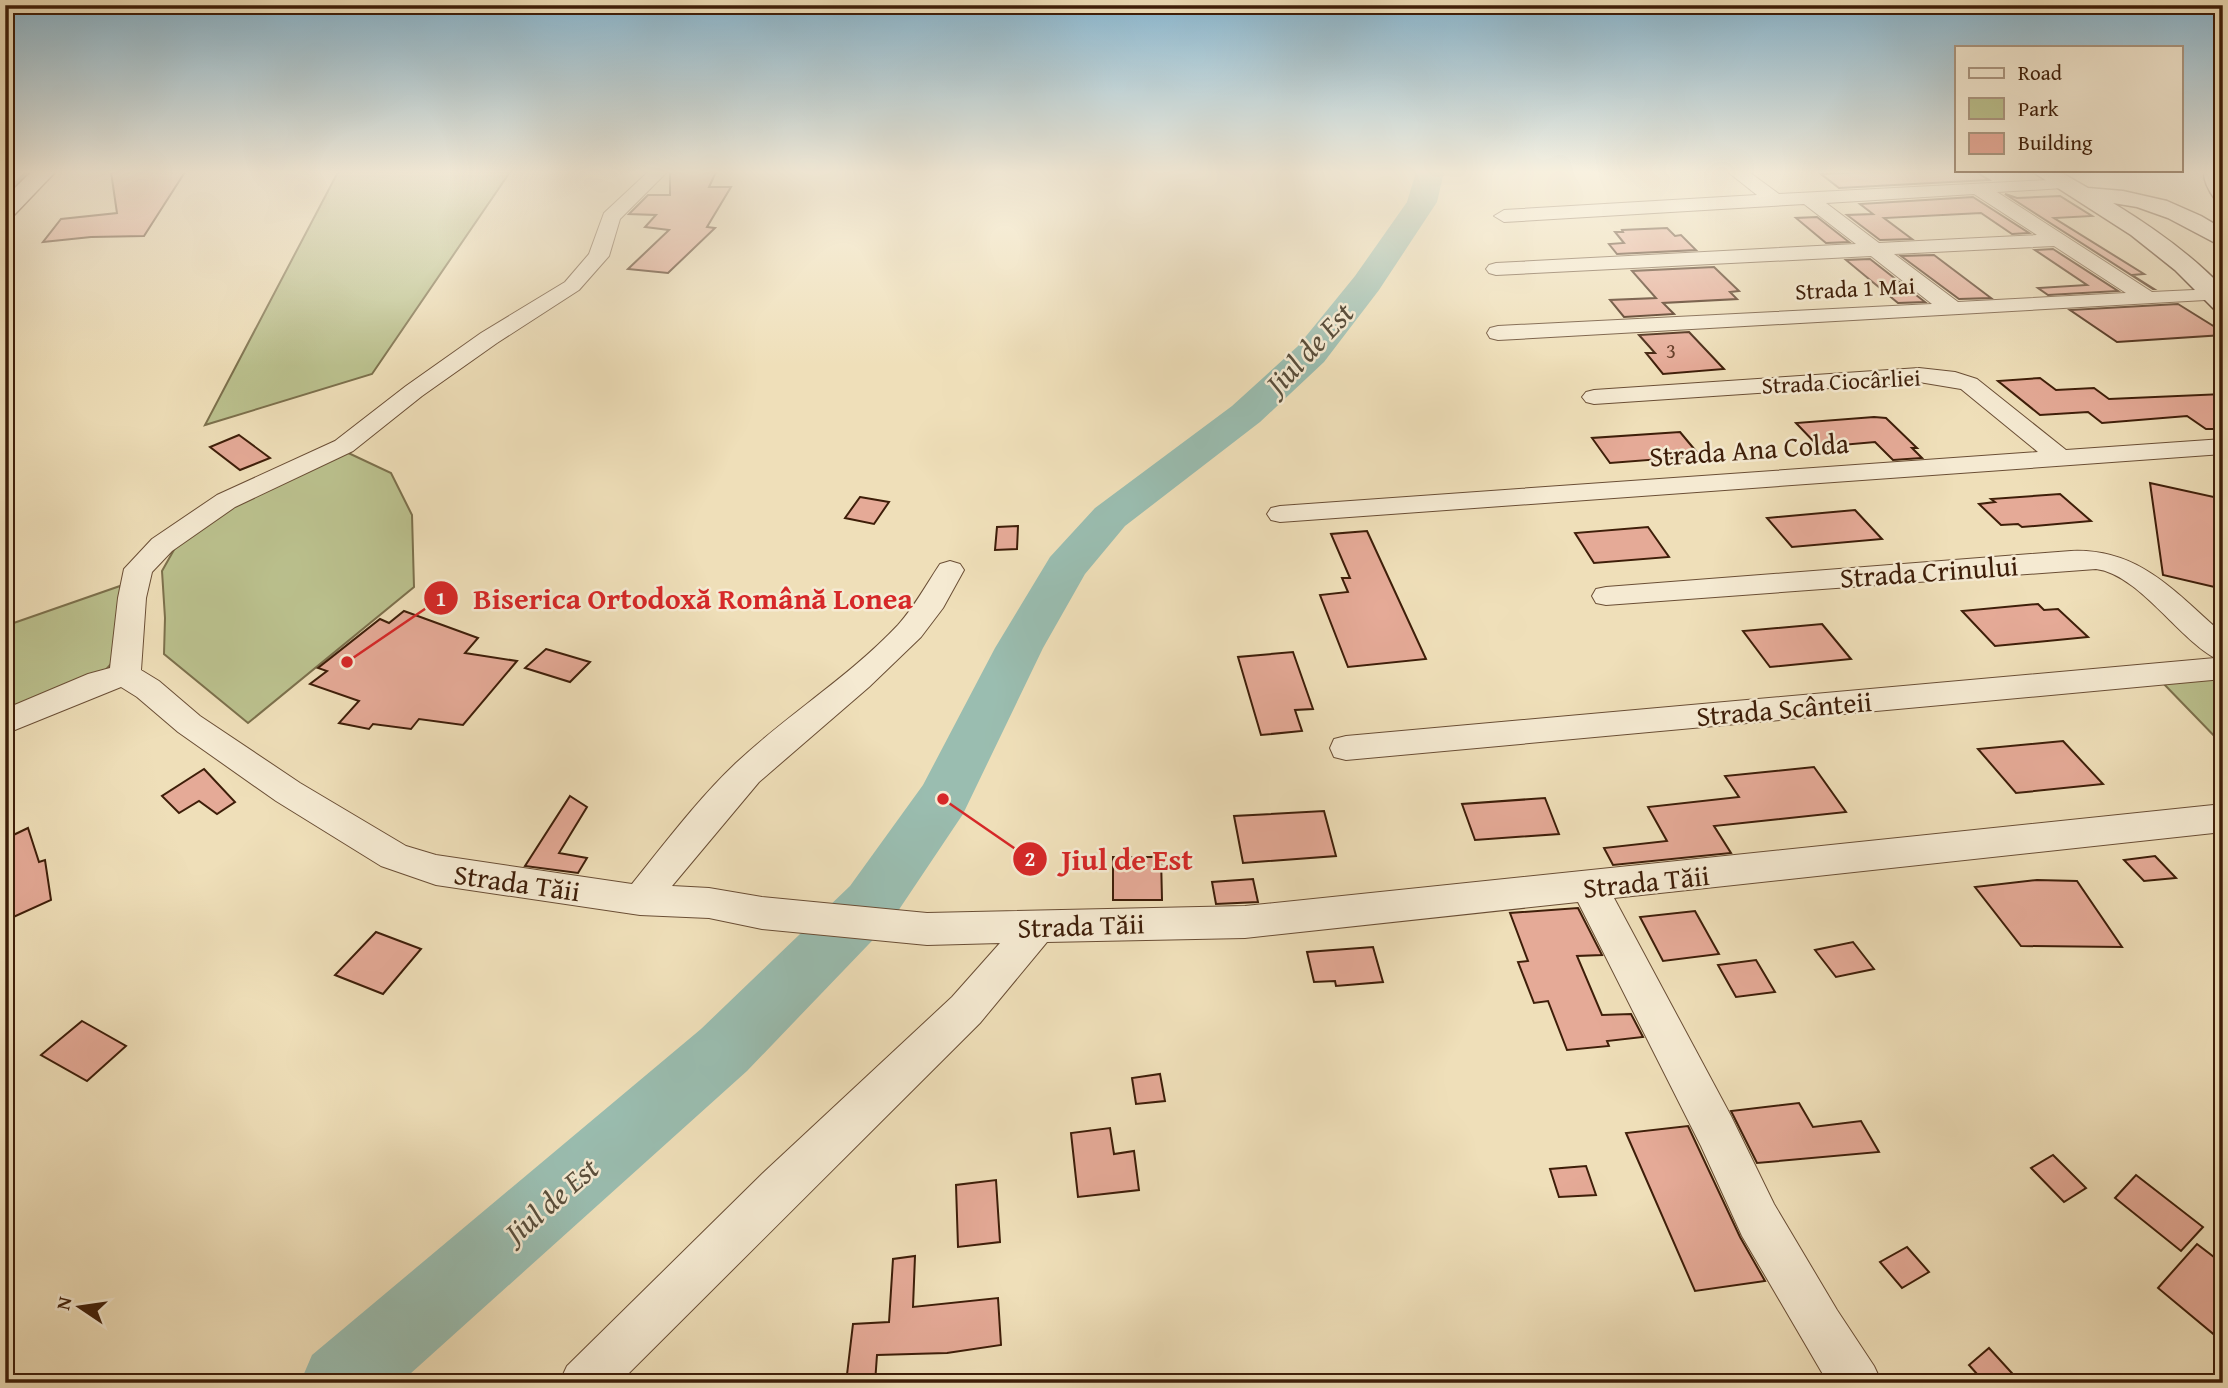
<svg xmlns="http://www.w3.org/2000/svg" width="2228" height="1388" font-family="'Gentium Book Plus',serif">
  <style>
    .green { fill: #bbc18e; stroke: #7c704c; stroke-width: 2 }
    .lines { fill: none; stroke-linecap: round; stroke-linejoin: round }
    .stream { stroke: #757d6d; stroke-width: 5 }
    .river { fill: #9abdb0; fill-rule: evenodd }
    .building { fill: #e5aa97; stroke: #3e1e09; stroke-width: 2 }
    .street-casing { stroke: #6a4e35; stroke-width: 2 }
    .secondary-casing { stroke: #3e1e09; stroke-width: 3 }
    .street { fill: #f5ead2; fill-rule: evenodd }
    .secondary { fill: #f5ead2; fill-rule: evenodd }
    .labels { text-anchor: middle; dominant-baseline: central; stroke-width: 5; stroke-linejoin: round; paint-order: stroke }
    .far-number-label { font-size: 21px; fill: #68412c }
    .far-street-label { font-size: 23px; fill: #3e1e09; stroke: #f5ead2 }
    .street-label { font-size: 28px; fill: #3e1e09; stroke: #f5ead2 }
    .water-label { font-size: 30px; font-style: italic; fill: #5a4e3b; stroke: #f5ead2 }
    .leader { fill: none; stroke: #d62828; stroke-width: 2.5 }
    .callout-dot { fill: #d62828; stroke: #f5ead2; stroke-width: 2.5 }
    .mark-label { font-size: 21px; text-anchor: middle; font-weight: bold; fill: #fff }
    .callout-label { font-size: 30px; text-anchor: middle; font-weight: bold; fill: #d62828; stroke: #f5ead2; stroke-width: 5; stroke-linejoin: round; paint-order: stroke }
  </style>
  <rect width="100%" height="100%" fill="#efdfb9"/>
  <filter id="stains"><feTurbulence type="fractalNoise" baseFrequency=".00286" numOctaves="4"/><feColorMatrix values="0 0 0 0 .2 0 0 0 0 .09 0 0 0 0 .02 0 0 0 .5 -.17"/></filter>
  <radialGradient id="worn" r=".72"><stop offset=".6" stop-color="#630" stop-opacity="0"/><stop offset="1" stop-color="#630" stop-opacity=".3"/></radialGradient>
  <g class="green">
    <path d="M338,172H510L372,374L205,425Z"/>
    <path d="M342,450L391,473L412,515L414,587L248,723L164,654L165,618L162,571L175,548L228,506Z"/>
    <path d="M120,586L121,653L101,675L5,720V626Z"/>
    <path d="M2223,675V745L2160,680Z"/>
  </g>
  <g class="lines">
    <path class="stream" d="M5,194L28,172"/>
    <path class="river" d="M1416,172H1444L1437,202L1379,290L1324,362L1260,422L1125,526L1085,574L1043,648L963,814L892,920L747,1071L400,1383H300L312,1355L701,1029L850,886L923,785L995,648L1050,557L1095,508L1232,406L1298,346L1355,276L1407,202Z"/>
  </g>
  <g class="building">
    <path d="M111,172H185L144,236L91,237L43,242L61,219L117,213Z"/>
    <path d="M670,172H716L709,187H731L707,227L715,228L668,273L628,269L669,230L645,227L656,215L629,214L648,195H670Z"/>
    <path d="M1863,172H1976L1989,180L1839,188L1821,174Z"/>
    <path d="M2005,194L2017,198L2060,196L2092,216L2054,218L2144,274L2132,275L2154,289H2153Z"/>
    <path d="M1973,197L2029,233L2012,234L1981,213L1884,218L1912,239L1880,240L1847,215L1873,214L1860,204Z"/>
    <path d="M1817,217L1849,242L1826,243L1796,218Z"/>
    <path d="M1667,228L1675,236L1681,235L1696,250L1617,254L1609,244L1624,243L1615,232H1623L1622,230Z"/>
    <path d="M2053,249L2118,291L2048,295L2038,288L2087,285L2035,250Z"/>
    <path d="M1934,255L1991,298L1959,299L1901,256Z"/>
    <path d="M1870,259L1925,302L1898,303L1846,260Z"/>
    <path d="M1714,267L1739,291L1730,292L1737,299L1663,303L1674,314L1624,317L1610,300L1656,298L1632,271Z"/>
    <path d="M2178,304L2223,332V335L2117,342L2070,310Z"/>
    <path d="M1689,332L1724,369L1663,374L1646,353H1655L1639,335Z"/>
    <path d="M2040,378L2056,390L2094,388L2109,399L2223,394V429H2206L2187,416L2102,423L2088,412L2040,415L1998,381Z"/>
    <path d="M1874,417L1886,418L1917,448H1912L1922,458L1893,460L1875,442L1819,447L1796,423Z"/>
    <path d="M1680,432L1700,456L1610,463L1592,438Z"/>
    <path d="M239,435L270,458L240,470L210,447Z"/>
    <path d="M2150,483L2223,499V589L2163,575Z"/>
    <path d="M2060,494L2091,521L2022,527L2018,524L2001,525L1979,504L1995,502L1991,499Z"/>
    <path d="M860,497L889,502L874,524L845,518Z"/>
    <path d="M1855,510L1882,539L1792,547L1767,518Z"/>
    <path d="M1018,526L1017,549L995,550L997,527Z"/>
    <path d="M1648,527L1669,557L1594,563L1575,533Z"/>
    <path d="M1367,531L1426,659L1348,667L1320,595L1348,592L1342,578H1350L1331,534Z"/>
    <path d="M2038,604L2044,610L2058,609L2088,637L1995,646L1962,611Z"/>
    <path d="M404,611L478,638L465,653L517,661L463,725L419,719L411,729L373,724L369,729L339,723L359,701L310,684L327,671L318,668L380,619L389,623Z"/>
    <path d="M1822,624L1851,659L1770,667L1743,631Z"/>
    <path d="M546,649L590,662L570,682L525,668Z"/>
    <path d="M1293,652L1313,709L1295,710L1302,731L1261,735L1238,657Z"/>
    <path d="M2063,741L2103,784L2016,793L1978,749Z"/>
    <path d="M1814,767L1846,812L1714,826L1731,853L1613,865L1604,848L1667,841L1648,807L1739,797L1725,776Z"/>
    <path d="M204,769L235,802L217,814L199,801L179,813L162,796Z"/>
    <path d="M570,796L587,807L559,853L587,858L578,873L525,866Z"/>
    <path d="M1545,798L1559,834L1475,840L1462,804Z"/>
    <path d="M1324,811L1336,856L1243,863L1234,816Z"/>
    <path d="M28,828L39,862L45,860L51,900L9,919L5,891V839Z"/>
    <path d="M2155,856L2176,878L2144,881L2124,860Z"/>
    <path d="M1113,857H1161L1162,900H1113Z"/>
    <path d="M1253,879L1258,902L1216,904L1212,882Z"/>
    <path d="M2037,880L2077,881L2122,947L2021,946L1975,887Z"/>
    <path d="M1578,908L1602,955L1577,956L1602,1015L1631,1014L1643,1037L1607,1041L1609,1046L1567,1050L1548,1001L1534,1003L1518,962L1528,961L1510,913Z"/>
    <path d="M1695,911L1719,954L1663,961L1640,917Z"/>
    <path d="M376,932L421,949L383,994L335,975Z"/>
    <path d="M1853,942L1874,969L1836,977L1815,950Z"/>
    <path d="M1373,947L1383,982L1336,986L1335,981L1314,982L1307,952Z"/>
    <path d="M1756,960L1775,992L1736,997L1718,965Z"/>
    <path d="M82,1021L126,1046L87,1081L41,1055Z"/>
    <path d="M1160,1074L1165,1101L1136,1104L1132,1078Z"/>
    <path d="M1799,1103L1813,1127L1861,1121L1879,1152L1757,1163L1731,1111Z"/>
    <path d="M1688,1126L1740,1237L1765,1281L1695,1291L1626,1133Z"/>
    <path d="M1110,1128L1114,1154L1134,1151L1139,1190L1078,1197L1071,1133Z"/>
    <path d="M2053,1155L2086,1188L2064,1202L2031,1168Z"/>
    <path d="M1586,1166L1596,1195L1559,1197L1550,1169Z"/>
    <path d="M2136,1175L2203,1227L2181,1251L2115,1198Z"/>
    <path d="M996,1180L1000,1242L958,1247L956,1185Z"/>
    <path d="M2197,1244L2223,1264V1342L2158,1288Z"/>
    <path d="M1907,1247L1929,1272L1902,1288L1880,1262Z"/>
    <path d="M915,1256L913,1307L998,1298L1001,1345L947,1353L877,1355L875,1383H846L853,1324L889,1322L893,1259Z"/>
    <path d="M1989,1348L2021,1383H1985L1969,1365Z"/>
  </g>
  <g class="lines">
    <g class="street-casing">
      <g id="street">
        <path d="M648,172H667L620,219L609,256L579,290L497,343L422,396L353,451L235,507L172,551L152,572L146,598L141,670L159,681L200,716L300,783L406,846L436,855L632,884C665,843 698,799 736,763C788,714 849,677 898,625C915,606 926,585 940,564L950,561L960,564L964,570L943,608L921,637L869,687L759,782L672,886L709,888L762,897L927,913L1245,906L2223,804V832L1614,898L1731,1116L1774,1204L1837,1310L1874,1366L1882,1383H1828L1742,1236L1701,1146L1578,902L1245,938L1047,942L980,1023L619,1383H559L567,1366L763,1173L952,997L1000,943L927,945L762,929L709,918L640,915L436,885L381,866L276,801L178,732L137,697L121,687L5,734V709L88,674L110,668L118,598L124,569L152,539L217,495L335,441L406,386L481,333L565,282L589,254L604,213Z"/>
        <path d="M1728,172H1749L1779,194L2069,179L2072,183L2063,188L1997,192L2152,292L2215,289L2222,291L2223,299L1498,340L1490,338L1487,333L1490,328L1498,326L1932,304L1871,256L1496,275L1489,273L1486,269L1489,265L1496,263L1856,244L1804,204L1504,222L1494,216L1504,210L1757,195ZM1974,194L2037,235L1879,243L1826,203ZM2054,246L2126,293L1958,302L1894,254Z"/>
        <path d="M1919,368L1955,372L1977,379L2066,450L2223,439V454L1280,522L1271,520L1267,514L1271,508L1280,506L2038,452L1961,389L1919,382L1594,404L1586,402L1582,397L1586,392L1594,390Z"/>
        <path d="M2071,551C2139,548 2175,592 2223,634V679L1346,760L1334,757L1330,748L1334,739L1346,736L2215,658C2178,638 2138,574 2096,569L1606,605L1596,603L1592,596L1596,589L1606,587Z"/>
      </g>
    </g>
    <g class="secondary-casing">
      <g id="secondary">
        <path d="M31,172H55L13,216L5,218V198Z"/>
        <path d="M2033,172H2060L2088,188L2123,191L2167,201L2201,216L2223,229V247L2168,218L2137,207L2113,203C2152,227 2191,254 2223,288V311L2214,309L2175,270L2131,235Z"/>
        <path d="M2204,172H2223V201L2215,199C2209,191 2204,182 2204,172Z"/>
      </g>
    </g>
    <use href="#street" class="street"/>
    <use href="#secondary" class="secondary"/>
  </g>
  <linearGradient id="sky" x2="0" y2="1"><stop stop-color="#89b8d2"/><stop offset="0.47" stop-color="#f8f1e0"/><stop offset="1" stop-color="#f8f1e0" stop-opacity="0"/></linearGradient>
  <rect width="2228" height="366" fill="url(#sky)"/>
  <g class="labels">
    <g class="far-number-label">
      <text x="1671" y="350">3</text>
    </g>
    <g class="far-street-label">
      <text transform="translate(1855 288) rotate(-3)">Strada 1 Mai</text>
      <text transform="translate(1841 381) rotate(-3)">Strada Ciocârliei</text>
    </g>
    <g class="street-label">
      <text transform="translate(1749 449) rotate(-4)">Strada Ana Colda</text>
      <text transform="translate(1929 571) rotate(-4)">Strada Crinului</text>
      <text transform="translate(1784 708) rotate(-5)">Strada Scânteii</text>
      <text transform="translate(1646 881) rotate(-6)">Strada Tăii</text>
      <text transform="translate(517 882) rotate(8)">Strada Tăii</text>
      <text transform="translate(1081 925) rotate(-2)">Strada Tăii</text>
    </g>
    <g class="water-label">
      <text transform="translate(1309 348) rotate(-47)">Jiul de Est</text>
      <text transform="translate(551 1200) rotate(-41)">Jiul de Est</text>
    </g>
  </g>
  <path class="leader" d="M347 662L441 598M943 799L1030 859"/>
  <g class="callout-dot">
    <circle cx="347" cy="662" r="7"/>
    <circle cx="943" cy="799" r="7"/>
    <circle cx="441" cy="598" r="18"/>
    <circle cx="1030" cy="859" r="18"/>
  </g>
  <g class="mark-label">
    <text x="441" y="606">1</text>
    <text x="1030" y="866">2</text>
  </g>
  <g class="callout-label">
    <text x="693" y="609">Biserica Ortodoxă Română Lonea</text>
    <text x="1127" y="870">Jiul de Est</text>
  </g>
  <rect width="2228" height="1388" fill="none" stroke="#efdfb9" stroke-width="28"/>
  <rect x="7" y="7" width="2214" height="1374" fill="none" stroke="#3e1e09" stroke-width="3.5"/>
  <rect x="14" y="14" width="2200" height="1360" fill="none" stroke="#3e1e09" stroke-width="2"/>
  <rect x="1955" y="46" width="228" height="126" fill="#f5ead2" stroke="#ac9882" stroke-width="2"/>
  <rect x="1969" y="68" width="35" height="10" fill="#f5ead2" stroke="#ac9882" stroke-width="2"/>
  <text x="2018" y="80" font-size="21" fill="#3e1e09">Road</text>
  <rect x="1969" y="98" width="35" height="21" fill="#bbc18e" stroke="#ac9882" stroke-width="2"/>
  <text x="2018" y="116" font-size="21" fill="#3e1e09">Park</text>
  <rect x="1969" y="133" width="35" height="21" fill="#e5aa97" stroke="#ac9882" stroke-width="2"/>
  <text x="2018" y="150" font-size="21" fill="#3e1e09">Building</text>
  <g transform="translate(80 1307) rotate(283)" stroke="#f5ead2" stroke-width="5" paint-order="stroke">
  <path d="M0-5L12 26L0 18L-12 26Z" fill="#3e1e09"/>
  <text y="-10" font-size="19" font-weight="bold" text-anchor="middle" fill="#3e1e09">N</text>
  </g>
  <rect width="100%" height="100%" filter="url(#stains)"/>
  <rect width="100%" height="100%" fill="url(#worn)"/>
</svg>
